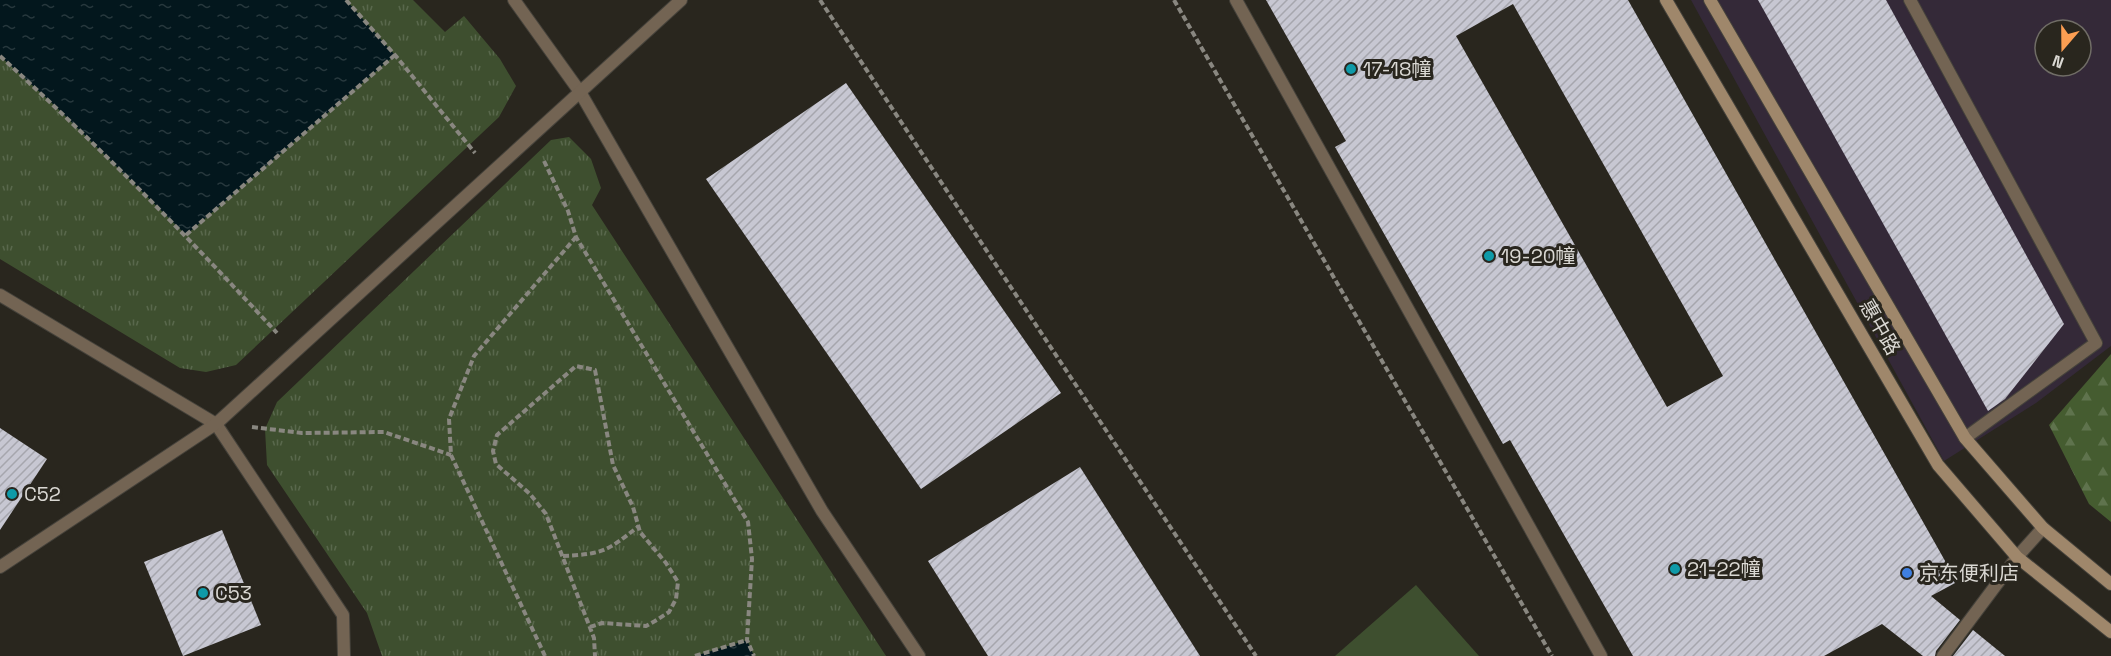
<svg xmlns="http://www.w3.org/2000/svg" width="2111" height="656" font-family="'Space Grotesk','Noto Sans SC',sans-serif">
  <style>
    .commercial { fill: #342938; fill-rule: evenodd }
    .grass { fill: url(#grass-tufts) }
    .forest { fill: url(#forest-firs) }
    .pitch { fill: #3e4f2f }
    .water { fill: url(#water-ripples) }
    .building { fill: url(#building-hatch); fill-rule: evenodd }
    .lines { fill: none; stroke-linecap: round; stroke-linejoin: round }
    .lane-casing { stroke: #45423b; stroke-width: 14 }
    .street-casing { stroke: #45423b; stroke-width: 14 }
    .secondary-casing { stroke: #45423b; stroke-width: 14 }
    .path { stroke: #898780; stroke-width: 4; stroke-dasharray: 6 3; stroke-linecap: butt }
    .lane { stroke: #736453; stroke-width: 12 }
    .street { stroke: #736453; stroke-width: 12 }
    .secondary { stroke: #9f876b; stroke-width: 12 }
    .culture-dot { fill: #0f9aa8; stroke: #29261e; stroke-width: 2 }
    .shop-dot { fill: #3f7fe0; stroke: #29261e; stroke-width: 2 }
    .labels { text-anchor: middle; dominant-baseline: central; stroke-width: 6; stroke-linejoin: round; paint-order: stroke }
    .poi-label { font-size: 20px; fill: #dad8d3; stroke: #29261e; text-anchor: start }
    .street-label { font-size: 20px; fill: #dad8d3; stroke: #29261e }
  </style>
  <defs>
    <pattern id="grass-tufts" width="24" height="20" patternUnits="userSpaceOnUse" patternTransform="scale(1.5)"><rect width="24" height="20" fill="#3e4f2f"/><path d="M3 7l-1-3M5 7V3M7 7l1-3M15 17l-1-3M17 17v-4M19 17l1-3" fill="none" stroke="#59684c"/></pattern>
    <pattern id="forest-firs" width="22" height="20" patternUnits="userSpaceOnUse" patternTransform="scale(1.5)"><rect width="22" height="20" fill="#455c30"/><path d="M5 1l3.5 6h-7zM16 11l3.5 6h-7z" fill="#5f734d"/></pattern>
    <pattern id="water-ripples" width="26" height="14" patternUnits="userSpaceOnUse" patternTransform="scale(1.5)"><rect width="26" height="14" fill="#03171d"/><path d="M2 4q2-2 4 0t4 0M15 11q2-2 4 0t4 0" fill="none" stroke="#27383d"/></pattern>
    <pattern id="building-hatch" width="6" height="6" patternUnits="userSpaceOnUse" patternTransform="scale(1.5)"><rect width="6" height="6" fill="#c7c7d2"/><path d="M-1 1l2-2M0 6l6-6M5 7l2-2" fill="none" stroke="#a6a6ad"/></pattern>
  </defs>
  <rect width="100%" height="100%" fill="#29261e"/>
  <path class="commercial" d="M1691,0H2111V346L2036,403L1944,461ZM2045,30H2081V66H2045Z"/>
  <g class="grass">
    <path d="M0,0H413L445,32L464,16L500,59L516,86L499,117L236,365L206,372L180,368L0,259Z"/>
    <path d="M569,137L591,159L601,188L592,205L886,656H382L367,613L267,465L265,429L277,402L551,140Z"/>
  </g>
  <path class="forest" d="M2111,354V522L2089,504L2049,425Z"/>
  <path class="pitch" d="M1416,585L1479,656H1335Z"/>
  <g class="water">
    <path d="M0,0H346L395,55L186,235L53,104L0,56Z"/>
    <path d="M747,640L754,656H695Z"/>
  </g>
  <g class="building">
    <path d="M1266,0H1628L1957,582L1931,596L1960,620L1936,651L1935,656H1923L1882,624L1824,656H1633L1510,440L1503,444L1335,147L1346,141ZM1513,4L1723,376L1667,407L1456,36Z"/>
    <path d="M1758,0H1886L2064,324L2005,399L1988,411Z"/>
    <path d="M846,83L1061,393L921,489L706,179Z"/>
    <path d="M0,428L47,459L0,530Z"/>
    <path d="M1080,467L1200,656H988L928,561Z"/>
    <path d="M222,530L261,625L183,656L144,562Z"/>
    <path d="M1973,630L2005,656H1953Z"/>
  </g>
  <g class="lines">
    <g class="lane-casing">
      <g id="lane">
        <path d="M514,0L580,92L822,511L919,656"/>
        <path d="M1236,0L1601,656"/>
        <path d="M1910,0L2096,343L1965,438"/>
        <path d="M0,295L216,424L343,615L344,656"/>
        <path d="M0,567L217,423L681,0"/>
      </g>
    </g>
    <g class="street-casing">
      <path id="street" d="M1943,656L2017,557L2043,528"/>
    </g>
    <g class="secondary-casing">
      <g id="secondary">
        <path d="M1666,0L1938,465L2017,557L2111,632"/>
        <path d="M1710,0L1965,438L2043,528L2111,584"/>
      </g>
    </g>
    <g class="path">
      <path d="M346,0L395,55L475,153"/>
      <path d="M820,0L1256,656"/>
      <path d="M1174,0L1552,656"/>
      <path d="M0,56C97,144 188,237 277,333"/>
      <path d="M544,161L568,211L576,237L748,522L752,559L747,640L754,656"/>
      <path d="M186,235L395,55"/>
      <path d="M252,427L302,433L384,432L451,455"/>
      <path d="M563,556C604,554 607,551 639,526"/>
      <path d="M590,627L602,623L646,626L655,621L669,612L676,599L678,582L666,563L640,532L633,507L613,465L595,370L576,366L497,435L493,451L496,464L530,494L546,514L594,638L595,656"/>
      <path d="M545,656L451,455L449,419L474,356L576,237"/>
      <path d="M695,656L747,640"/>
    </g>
    <use href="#lane" class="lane"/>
    <use href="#street" class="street"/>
    <use href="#secondary" class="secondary"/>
  </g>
  <g class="culture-dot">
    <circle cx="1351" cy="69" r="6"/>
    <circle cx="1489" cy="256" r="6"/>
    <circle cx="12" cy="494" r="6"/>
    <circle cx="1675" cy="569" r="6"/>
    <circle cx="203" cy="593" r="6"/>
  </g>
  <circle class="shop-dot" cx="1907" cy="573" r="6"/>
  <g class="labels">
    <g class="poi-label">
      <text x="1363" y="69">17-18幢</text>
      <text x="1501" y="256">19-20幢</text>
      <text x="24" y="494">C52</text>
      <text x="1687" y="569">21-22幢</text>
      <text x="1919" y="573">京东便利店</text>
      <text x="215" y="593">C53</text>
    </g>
    <g class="street-label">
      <text transform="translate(1880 327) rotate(60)">惠中路</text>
    </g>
  </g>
  <g transform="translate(2063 48) rotate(200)"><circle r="28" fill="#29261e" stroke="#706d66" stroke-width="1.5"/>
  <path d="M0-4.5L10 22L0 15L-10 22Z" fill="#fc9e52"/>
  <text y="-9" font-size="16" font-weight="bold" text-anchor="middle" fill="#dad8d3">N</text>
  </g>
</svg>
